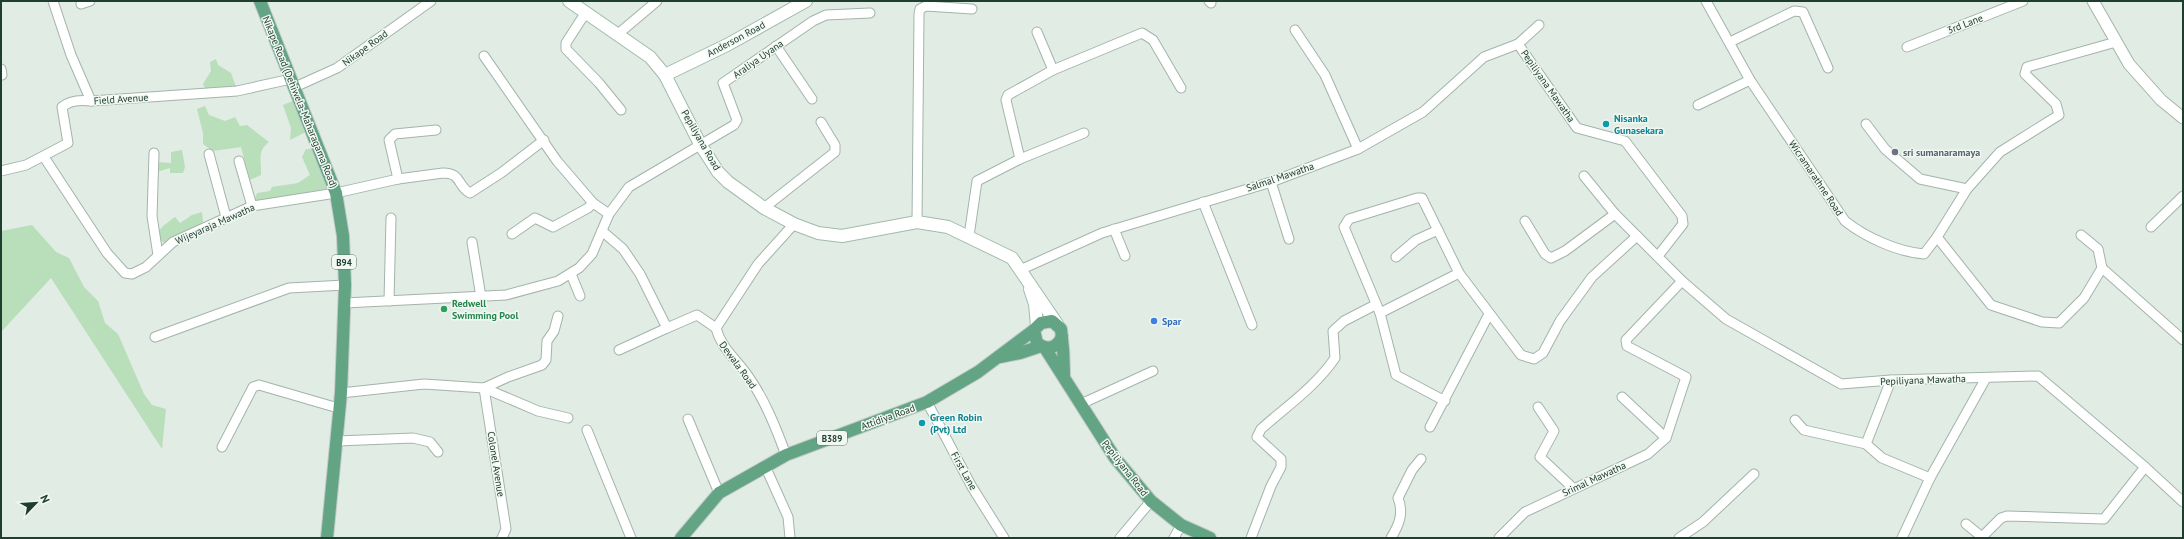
<svg xmlns="http://www.w3.org/2000/svg" width="2184" height="539" font-family="'PT Sans',sans-serif">
  <style>
    .green { fill: #b8deba }
    .lines { fill: none; stroke-linecap: round; stroke-linejoin: round }
    .minor-casing { stroke: #a3b4ab; stroke-width: 11 }
    .tertiary-casing { stroke: #a3b4ab; stroke-width: 13 }
    .secondary-casing { stroke: #a1bbad; stroke-width: 14 }
    .primary-casing { stroke: #c1c9c5; stroke-width: 14 }
    .minor { stroke: #fff; stroke-width: 9 }
    .tertiary { stroke: #fff; stroke-width: 11 }
    .secondary { stroke: #fff; stroke-width: 12 }
    .primary { stroke: #63a485; stroke-width: 12 }
    .culture-dot { fill: #0f9aa8; stroke: #f1f8f3; stroke-width: 1.5 }
    .worship-dot { fill: #6b7280; stroke: #f1f8f3; stroke-width: 1.5 }
    .leisure-dot { fill: #2e9e5b; stroke: #f1f8f3; stroke-width: 1.5 }
    .shop-dot { fill: #3f7fe0; stroke: #f1f8f3; stroke-width: 1.5 }
    .labels { text-anchor: middle; dominant-baseline: central; stroke-width: 3; stroke-linejoin: round; paint-order: stroke }
    .shield { fill: #f1f8f3; stroke: #5f766a; stroke-width: 1 }
    .shield-label { font-size: 9px; font-weight: bold; fill: #203e2f }
    .street-label { font-size: 10px; fill: #203e2f; stroke: #f1f8f3 }
    .culture-label { font-size: 10px; font-weight: bold; fill: #0d838f; stroke: #f1f8f3; text-anchor: start }
    .worship-label { font-size: 10px; font-weight: bold; fill: #5b616d; stroke: #f1f8f3; text-anchor: start }
    .leisure-label { font-size: 10px; font-weight: bold; fill: #27864d; stroke: #f1f8f3; text-anchor: start }
    .shop-label { font-size: 10px; font-weight: bold; fill: #366cbe; stroke: #f1f8f3; text-anchor: start }
  </style>
  <rect width="100%" height="100%" fill="#e1ece5"/>
  <g class="green">
    <path d="M216,59L218,65L231,73L236,87L205,88L203,84L211,71L210,62Z"/>
    <path d="M295,100L308,131L290,140L291,128L283,105Z"/>
    <path d="M205,106L209,115L225,121L235,117L240,126L247,125L269,142C256,152 262,161 261,175L250,180L241,147L213,151L203,144V133L197,109Z"/>
    <path d="M306,149H315L330,188L254,202L257,193L270,191L272,187L298,183L310,175L302,157Z"/>
    <path d="M182,150L185,167L183,173H170V168L157,172V162L171,163V152Z"/>
    <path d="M202,212L203,222L166,244L160,240L157,233L163,226L175,217L180,223L192,215Z"/>
    <path d="M32,225L56,252L69,258L84,287L98,301L105,323L118,334L144,394L152,405L166,409L162,449L51,278L1,332V231Z"/>
  </g>
  <g class="lines">
    <g class="minor-casing">
      <g id="minor">
        <path d="M53,1L71,55L91,101"/>
        <path d="M1209,1L1211,3"/>
        <path d="M1706,1L1750,80L1845,221C1865,237 1898,252 1924,254L1937,237L1991,305L2042,322L2059,323L2084,298L2102,268L2183,340"/>
        <path d="M81,4L90,1"/>
        <path d="M586,12L566,43V49L599,83L621,110"/>
        <path d="M1295,30L1325,75L1358,149"/>
        <path d="M618,34L657,1"/>
        <path d="M1730,42L1794,11L1803,12L1828,68"/>
        <path d="M1518,44L1577,128L1625,141L1682,216L1683,224L1658,256"/>
        <path d="M776,46L812,99"/>
        <path d="M1907,47L2023,1"/>
        <path d="M484,56L557,161L593,203L609,214"/>
        <path d="M1,69L2,75"/>
        <path d="M1053,70L1142,33L1153,40L1181,88"/>
        <path d="M295,87L337,68L431,1"/>
        <path d="M1698,105L1750,80"/>
        <path d="M1866,124L1885,149L1920,179L1967,189"/>
        <path d="M154,153L152,216L158,255"/>
        <path d="M209,154L226,217"/>
        <path d="M44,157L107,253L125,273L132,274L146,267L173,242L252,206L336,193L398,179L443,173C462,173 457,186 470,193L501,173L544,140"/>
        <path d="M1020,159L1084,133"/>
        <path d="M239,161L252,206"/>
        <path d="M1,171L26,165L68,143L62,107C70,100 81,100 91,101L237,91L291,79"/>
        <path d="M1584,176L1615,214L1682,281L1726,319L1841,384L1891,380L2038,376L2145,467L2183,502"/>
        <path d="M398,179L389,140L395,134L436,130"/>
        <path d="M1271,182L1289,239"/>
        <path d="M1203,202L1252,325"/>
        <path d="M764,208L835,152V145L821,122"/>
        <path d="M1525,221L1545,254L1551,258L1565,251L1615,214"/>
        <path d="M917,222L919,14L920,9L926,6L972,9"/>
        <path d="M2151,227L2183,196"/>
        <path d="M1114,229L1125,256"/>
        <path d="M602,231L623,249L640,274L667,328L697,315L716,328"/>
        <path d="M512,234L535,218L553,227L588,208L593,203"/>
        <path d="M2081,235L2098,249L2102,268"/>
        <path d="M969,236L977,181L1020,159L1006,100L1008,95L1053,70L1037,32"/>
        <path d="M1937,237L1967,189L2000,152L2059,115L2056,104L2025,74L2027,67L2116,42"/>
        <path d="M472,242L481,297"/>
        <path d="M1396,257L1416,240L1438,230"/>
        <path d="M1020,270L1102,233L1271,182L1358,149L1423,112L1484,57L1518,44L1539,25"/>
        <path d="M571,274L580,296"/>
        <path d="M389,301L391,218"/>
        <path d="M344,303L506,295L558,281L579,268L592,254L609,214L629,187L734,125L737,120L723,83L813,21L826,15L870,13"/>
        <path d="M1380,313L1459,273"/>
        <path d="M155,337L289,288L345,285"/>
        <path d="M619,350L667,328"/>
        <path d="M1891,380L1866,444L1882,458L1930,478"/>
        <path d="M484,388L506,529L502,538"/>
        <path d="M484,388L538,411L568,418"/>
        <path d="M341,393L424,384L484,388L508,377L542,365L546,360L547,341L554,331L558,316"/>
        <path d="M1622,397L1666,438"/>
        <path d="M1445,401L1396,375L1380,313L1344,227L1349,219L1417,198H1422L1459,273L1521,355L1534,359L1543,353L1560,321L1592,277L1637,236"/>
        <path d="M927,402L972,487L1004,538"/>
        <path d="M1081,404L1153,371"/>
        <path d="M1538,407L1554,431L1540,457L1573,488"/>
        <path d="M688,419L719,493"/>
        <path d="M1795,420L1804,430L1866,444"/>
        <path d="M1430,427L1489,314"/>
        <path d="M587,430L631,538"/>
        <path d="M337,441L413,438L430,442L438,452"/>
        <path d="M222,447L253,387L259,385L338,408"/>
        <path d="M786,455C776,428 765,400 748,376C737,360 721,348 716,328L758,264L794,224"/>
        <path d="M766,468L788,517L790,538"/>
        <path d="M1966,524L1982,537L2001,518L2007,516L2104,519L2145,467"/>
        <path d="M1120,538L1151,501"/>
        <path d="M1174,538L1181,525"/>
        <path d="M1251,538L1271,486L1281,467V459L1257,437L1261,429C1287,406 1316,386 1335,358L1333,331L1344,321L1375,305"/>
        <path d="M1391,538C1399,525 1404,513 1398,498L1412,470L1421,459"/>
        <path d="M1499,538L1525,512L1648,454L1666,438L1686,377L1627,346L1626,340L1682,281"/>
        <path d="M1679,538L1703,522L1754,474"/>
        <path d="M1902,538L1930,478L1986,378"/>
      </g>
    </g>
    <g class="tertiary-casing">
      <path id="tertiary" d="M2093,1L2129,64L2161,100L2183,118"/>
    </g>
    <g class="secondary-casing">
      <g id="secondary">
        <path d="M569,1L650,57L665,75L700,144L718,172L728,182L764,208L794,224L818,233L842,236L917,222L948,227L1012,258L1057,324"/>
        <path d="M665,75L727,45L806,1"/>
        <path d="M1030,289L1035,304L1037,326"/>
      </g>
    </g>
    <g class="primary-casing">
      <g id="primary">
        <path d="M260,1L336,193L343,236L345,285L341,393L327,538"/>
        <path d="M1062,336C1058,348 1047,351 1037,343L1034,330L1041,323L1052,321L1061,329C1063,344 1064,359 1064,374"/>
        <path d="M1045,348L1115,458L1151,501L1181,525L1210,538"/>
        <path d="M1000,357L1020,353L1041,346"/>
        <path d="M681,538L719,493L786,455L927,402L978,372L1034,330"/>
      </g>
    </g>
    <use href="#minor" class="minor"/>
    <use href="#tertiary" class="tertiary"/>
    <use href="#secondary" class="secondary"/>
    <use href="#primary" class="primary"/>
  </g>
  <g class="culture-dot">
    <circle cx="1606" cy="124" r="4"/>
    <circle cx="922" cy="423" r="4"/>
  </g>
  <circle class="worship-dot" cx="1895" cy="152" r="4"/>
  <circle class="leisure-dot" cx="444" cy="309" r="4"/>
  <circle class="shop-dot" cx="1154" cy="321" r="4"/>
  <g class="labels">
    <g class="shield">
      <rect x="332" y="255" width="24" height="14" rx="3"/>
      <rect x="817" y="431" width="30" height="14" rx="3"/>
    </g>
    <g class="shield-label">
      <text x="344" y="262">B94</text>
      <text x="832" y="438">B389</text>
    </g>
    <g class="street-label">
      <text transform="translate(1965 24) rotate(-21)">3rd Lane</text>
      <text transform="translate(736 39) rotate(-28)">Anderson Road</text>
      <text transform="translate(365 48) rotate(-36)">Nikape Road</text>
      <text transform="translate(758 59) rotate(-35)">Araliya Uyana</text>
      <text transform="translate(1548 86) rotate(55)">Pepiliyana Mawatha</text>
      <text transform="translate(121 99) rotate(-4)">Field Avenue</text>
      <text transform="translate(300 102) rotate(68)">Nikape Road (Dehiwela-Maharagama Road)</text>
      <text transform="translate(701 140) rotate(60)">Pepiliyana Road</text>
      <text transform="translate(1280 177) rotate(-19)">Salmal Mawatha</text>
      <text transform="translate(1816 178) rotate(56)">Wicramarathne Road</text>
      <text transform="translate(215 224) rotate(-24)">Wijeyaraja Mawatha</text>
      <text transform="translate(738 365) rotate(54)">Dewala Road</text>
      <text transform="translate(1923 380) rotate(-2)">Pepiliyana Mawatha</text>
      <text transform="translate(888 417) rotate(-20)">Attidiya Road</text>
      <text transform="translate(496 464) rotate(81)">Colonel Avenue</text>
      <text transform="translate(1125 468) rotate(52)">Pepiliyana Road</text>
      <text transform="translate(964 471) rotate(61)">First Lane</text>
      <text transform="translate(1594 479) rotate(-25)">Srimal Mawatha</text>
    </g>
    <g class="culture-label">
      <text x="1614" y="118">Nisanka<tspan x="1614" dy="12">Gunasekara</tspan></text>
      <text x="930" y="417">Green Robin<tspan x="930" dy="12">(Pvt) Ltd</tspan></text>
    </g>
    <g class="worship-label">
      <text x="1903" y="152">sri sumanaramaya</text>
    </g>
    <g class="leisure-label">
      <text x="452" y="303">Redwell<tspan x="452" dy="12">Swimming Pool</tspan></text>
    </g>
    <g class="shop-label">
      <text x="1162" y="321">Spar</text>
    </g>
  </g>
  <rect width="2184" height="539" fill="none" stroke="#203e2f" stroke-width="4"/>
  <g transform="translate(36 503) rotate(65)" stroke="#f1f8f3" stroke-width="3" paint-order="stroke">
  <path d="M0-3L7 15L0 10L-7 15Z" fill="#203e2f"/>
  <text y="-6" font-size="11" font-weight="bold" text-anchor="middle" fill="#203e2f">N</text>
  </g>
</svg>
